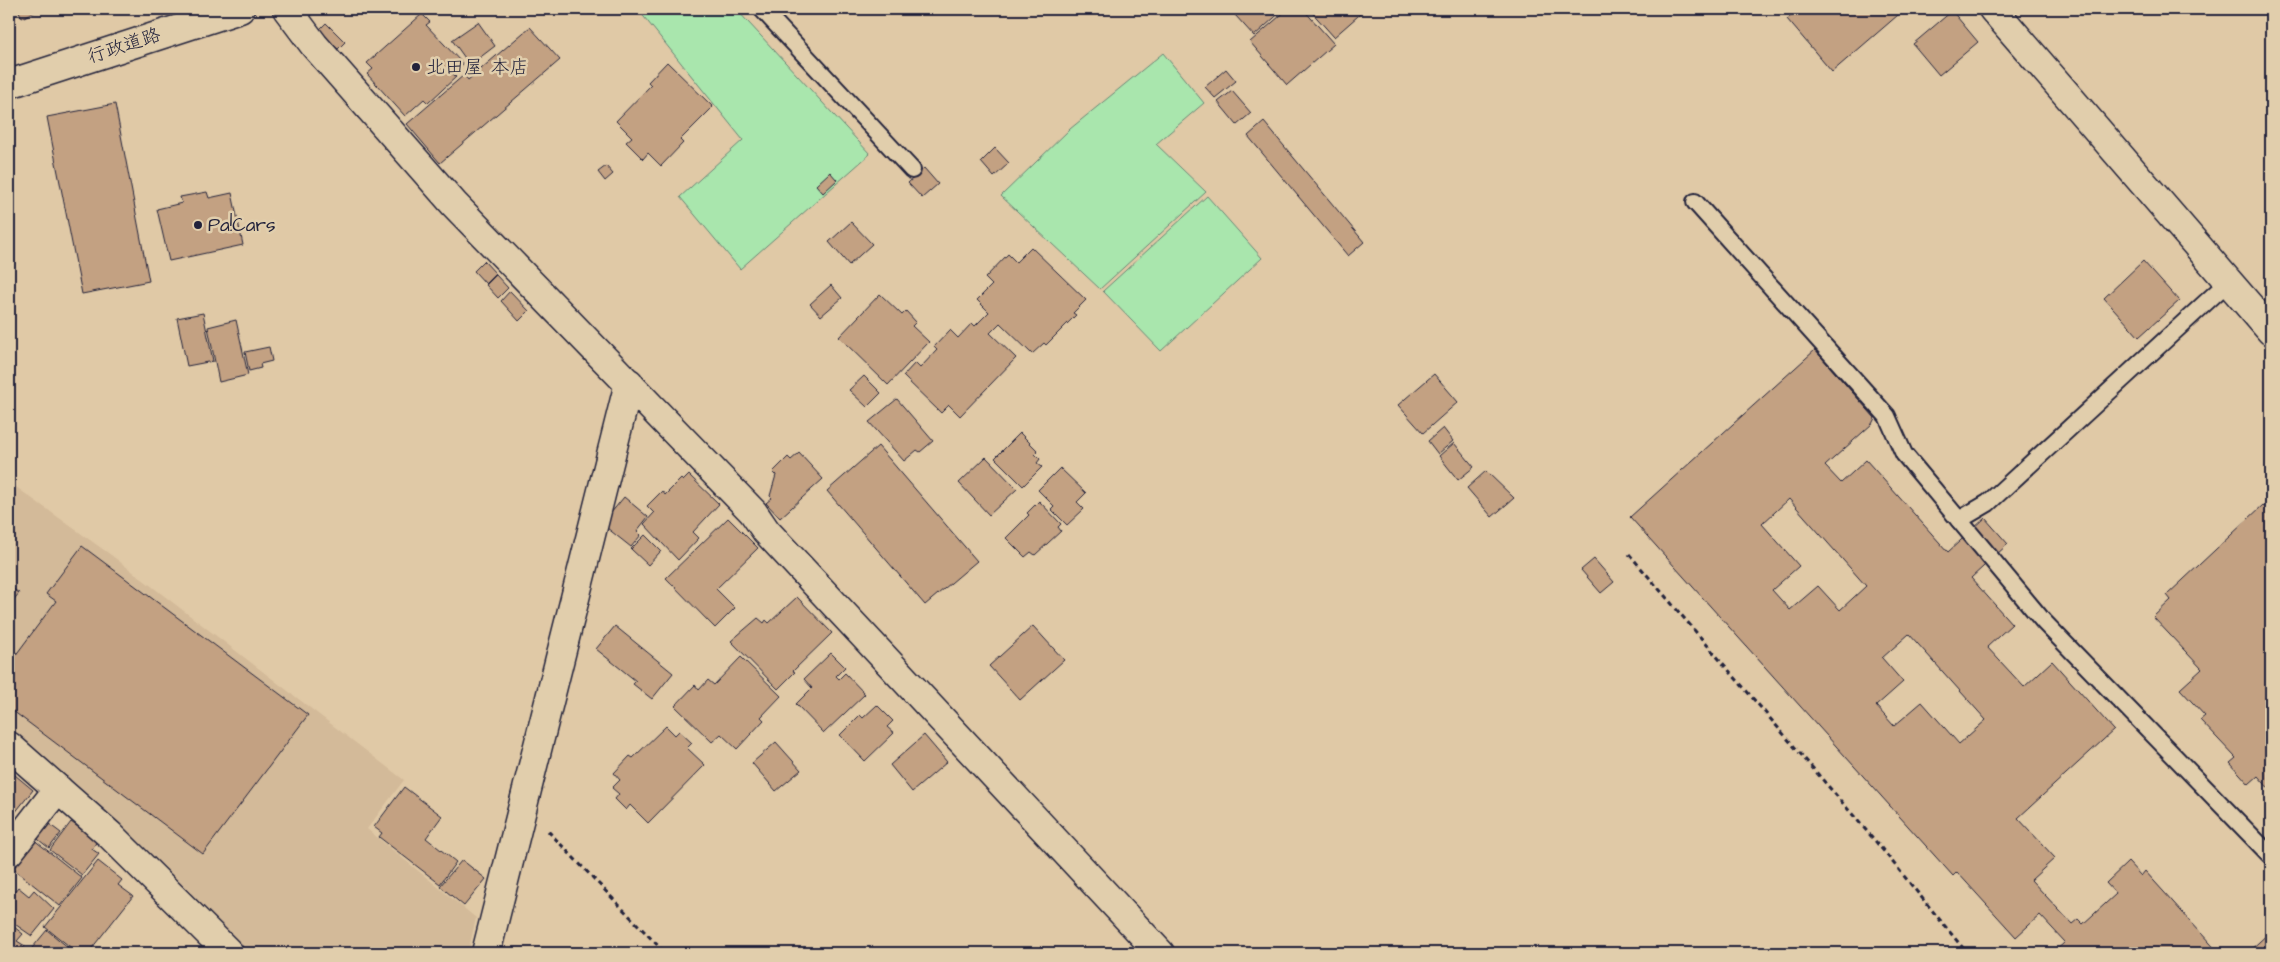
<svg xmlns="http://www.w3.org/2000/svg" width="2280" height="962" font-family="'Architects Daughter','Klee One',sans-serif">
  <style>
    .built { fill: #d3ba99 }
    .green { fill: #a9e6ad; stroke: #668474 }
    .building { fill: #c3a182; stroke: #22223b; fill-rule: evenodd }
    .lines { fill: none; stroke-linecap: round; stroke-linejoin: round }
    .lane-casing { stroke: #22223b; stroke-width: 20 }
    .street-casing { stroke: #22223b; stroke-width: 31 }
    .highway-casing { stroke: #22223b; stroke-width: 31 }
    .path { stroke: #22223b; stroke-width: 3; stroke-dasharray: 5 4; stroke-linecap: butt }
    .lane { stroke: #e1ceac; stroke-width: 16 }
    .street { stroke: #e1ceac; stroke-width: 28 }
    .highway { stroke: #e1ceac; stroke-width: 28 }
    .poi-dot { fill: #22223b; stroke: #e1ceac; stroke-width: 2 }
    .labels { text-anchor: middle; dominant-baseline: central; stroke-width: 5; stroke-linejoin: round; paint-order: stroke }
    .street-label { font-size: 19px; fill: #22223b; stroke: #e1ceac }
    .poi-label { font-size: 19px; fill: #22223b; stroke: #e1ceac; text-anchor: start }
  </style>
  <rect width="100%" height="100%" fill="#e0c9a6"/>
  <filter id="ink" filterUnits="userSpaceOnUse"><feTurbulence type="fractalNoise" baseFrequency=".02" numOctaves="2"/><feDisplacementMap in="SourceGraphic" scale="10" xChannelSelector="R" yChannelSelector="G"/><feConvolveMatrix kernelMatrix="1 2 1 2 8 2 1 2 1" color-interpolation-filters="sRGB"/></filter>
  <g filter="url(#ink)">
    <path class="built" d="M9,482L111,555L404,780L367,829L476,918L468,953H244L117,828L9,732Z"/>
    <g class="green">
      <path d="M645,9H736L870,154L740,269L680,197L743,140L640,12Z"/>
      <path d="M1163,53L1204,103L1156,144L1206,192L1100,289L1001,196L1070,129Z"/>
      <path d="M1207,196L1262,258L1161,351L1103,291Z"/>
    </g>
    <g class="building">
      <path d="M18,9H40L22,18Z"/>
      <path d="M1242,9H1284L1254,36L1235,15Z"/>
      <path d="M1288,9H1303L1334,44L1287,85L1250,42Z"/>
      <path d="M1309,9H1366L1334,37Z"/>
      <path d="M1798,9H1905L1832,72L1787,19Z"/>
      <path d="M1952,11L1978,42L1939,75L1913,44Z"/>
      <path d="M422,14L430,22L426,25L463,64L453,74L456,77L428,103L424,99L405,116L367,74L373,69L367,63Z"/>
      <path d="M478,22L495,46L470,65L452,40Z"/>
      <path d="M326,23L345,42L338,49L319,30Z"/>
      <path d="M530,27L560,60L440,163L407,124L464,75L468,80Z"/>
      <path d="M667,62L713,107L680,140L683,143L661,166L648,153L643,159L626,142L632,137L616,121L651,85L648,82Z"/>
      <path d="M1226,69L1236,81L1215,98L1205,87Z"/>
      <path d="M1232,91L1251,113L1237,125L1218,102Z"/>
      <path d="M115,104L149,281L82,294L47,117Z"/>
      <path d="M1264,122L1364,242L1348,256L1248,136Z"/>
      <path d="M995,148L1009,163L994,177L981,162Z"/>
      <path d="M606,166L613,174L605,181L598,172Z"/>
      <path d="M924,168L938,184L922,198L908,183Z"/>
      <path d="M830,172L837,180L823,193L816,185Z"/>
      <path d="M207,192L209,198L232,193L243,245L169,261L157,209L182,203L180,197Z"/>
      <path d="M851,222L872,244L849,265L829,242Z"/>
      <path d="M1031,247L1086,300L1073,313L1076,315L1046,345L1044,343L1032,354L1000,323L990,333L1016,358L960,416L949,405L941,413L903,376L915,363L920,368L937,350L934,347L950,330L958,338L972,323L975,326L989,312L977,300L992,285L985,278L1008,254L1016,262Z"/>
      <path d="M484,261L496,274L486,284L474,271Z"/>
      <path d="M2143,261L2179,301L2139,337L2104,298Z"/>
      <path d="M496,275L508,288L498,298L486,285Z"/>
      <path d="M831,285L842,298L821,316L810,304Z"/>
      <path d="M510,291L529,311L519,321L501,301Z"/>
      <path d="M880,294L902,315L906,311L916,322L912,326L929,342L888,385L839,337Z"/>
      <path d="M203,313L213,361L187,366L177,318Z"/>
      <path d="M236,320L248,375L219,382L208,327Z"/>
      <path d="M269,347L272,361L260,364L261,368L249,371L245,352Z"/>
      <path d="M1815,350L1875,418L1872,424L1825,466L1841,483L1866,460L1948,552L1985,518L2008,544L1971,578L2012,624L1987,647L2024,687L2052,661L2114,730L2018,818L2055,858L2031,880L2072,924L2078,919L2083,924L2116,894L2106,883L2128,862L2141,876L2145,871L2219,953H2053L2065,942L2040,915L2016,937L1957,872L1953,876L1630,517ZM1789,499L1866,586L1840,610L1818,586L1790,610L1772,590L1799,566L1762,524ZM1909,634L1986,720L1959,744L1922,702L1894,726L1876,706L1903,682L1882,658Z"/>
      <path d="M1434,374L1458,402L1423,433L1398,405Z"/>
      <path d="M864,376L881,393L867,407L849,390Z"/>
      <path d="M897,399L933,441L920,452L917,450L904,461L869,422Z"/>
      <path d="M1443,428L1453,441L1438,454L1428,441Z"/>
      <path d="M1020,433L1038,451L1035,454L1040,459L1037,463L1042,467L1023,486L995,458Z"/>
      <path d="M1454,443L1474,467L1458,480L1439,456Z"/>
      <path d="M878,446L977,561L925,605L827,491Z"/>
      <path d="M799,453L823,479L780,518L766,503L772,498L770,496L776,475L773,472L788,457L791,460Z"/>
      <path d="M986,457L1017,489L989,515L959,483Z"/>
      <path d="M1060,468L1086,493L1077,502L1084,509L1067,525L1051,509L1054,506L1038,490Z"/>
      <path d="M1486,471L1514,498L1492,517L1467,488Z"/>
      <path d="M689,475L719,504L693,532L699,538L678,560L644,524L654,513L647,506L662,491L665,495L681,479L683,481Z"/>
      <path d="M624,497L648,517L637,531L641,535L631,547L602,524Z"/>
      <path d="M1039,501L1061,524L1058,527L1061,531L1035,555L1031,552L1025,557L1006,538L1029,515L1027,513Z"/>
      <path d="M2263,505L2268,510L2271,508V791L2258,776L2249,784L2230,763L2236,758L2200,720L2205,716L2180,689L2202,669L2153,617L2171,600L2167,595Z"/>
      <path d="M728,518L758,548L716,589L735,608L715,628L666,578Z"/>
      <path d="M645,535L661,551L648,565L631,549Z"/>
      <path d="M82,546L308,715L203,854L9,708V664L56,601L46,594Z"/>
      <path d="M1594,559L1614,582L1601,593L1581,570Z"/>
      <path d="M9,586L19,593L9,606Z"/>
      <path d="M797,597L832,633L793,671L795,672L778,689L731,641L758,618L764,623L766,620L769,623Z"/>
      <path d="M615,626L673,673L652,699L633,684L636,681L596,649Z"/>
      <path d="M1033,626L1064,660L1020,700L989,666Z"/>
      <path d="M831,653L845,667L836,676L839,679L845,673L865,694L824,733L796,704L812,688L804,679Z"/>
      <path d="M741,657L781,696L761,717L764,720L737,749L721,734L712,742L675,706L695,685L699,690L708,680L714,685Z"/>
      <path d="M877,705L893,721L887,727L894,733L865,761L840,735L860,715L863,718Z"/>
      <path d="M666,726L675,735L679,731L692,743L687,748L705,765L648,823L630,805L626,810L615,799L619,794L612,788L620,780L614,773L630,756L633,758Z"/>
      <path d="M924,735L947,762L912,792L890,765Z"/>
      <path d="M776,742L801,770L776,791L752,763Z"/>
      <path d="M9,770L33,790L14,814L9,810Z"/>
      <path d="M404,787L442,816L426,838L456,862L440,884L379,837L382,833L374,827Z"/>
      <path d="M45,821L61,833L49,848L34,836Z"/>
      <path d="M71,822L97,841L92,849L99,854L82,875L50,850Z"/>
      <path d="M33,839L82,878L60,906L11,867Z"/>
      <path d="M462,860L486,879L464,906L440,886Z"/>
      <path d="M98,861L122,880L118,885L133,896L88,953H78L45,927Z"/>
      <path d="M18,887L29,896L34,890L54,909L32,936L9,920V898Z"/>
      <path d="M9,923L23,934L17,941L25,946L20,953H9Z"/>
      <path d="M47,930L75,953H28Z"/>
      <path d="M2271,931V953H2247Z"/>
    </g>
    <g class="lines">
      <g class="lane-casing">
        <g id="lane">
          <path d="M762,9L912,170"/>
          <path d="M1695,202L1887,416L1904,454L2044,622L2271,856"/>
          <path d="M1959,520L1988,503L2228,282"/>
        </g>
      </g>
      <g class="street-casing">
        <g id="street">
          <path d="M287,9L314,45L454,204L753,512L766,531L1160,953"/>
          <path d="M1993,9L2271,331"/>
          <path d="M9,746L110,835L229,953"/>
          <path d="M9,852L58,789"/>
          <path d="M486,953L629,383"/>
        </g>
      </g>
      <g class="highway-casing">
        <path id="highway" d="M9,84L240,9"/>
      </g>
      <g class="path">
        <path d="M1629,554L1877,843L1967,953"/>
        <path d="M548,831L665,953"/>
      </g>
      <use href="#lane" class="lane"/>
      <use href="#street" class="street"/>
      <use href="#highway" class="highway"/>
    </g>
  </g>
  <g class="poi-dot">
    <circle cx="416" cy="67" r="5"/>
    <circle cx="198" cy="225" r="5"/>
  </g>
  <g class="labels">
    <g class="street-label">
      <text transform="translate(124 46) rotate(-18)">行政道路</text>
    </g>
    <g class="poi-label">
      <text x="426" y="67">北田屋 本店</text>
      <text x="208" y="225">Pa!Cars</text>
    </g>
  </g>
  <rect width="2280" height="962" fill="none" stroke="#e1ceac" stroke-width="30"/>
  <rect x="15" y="15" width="2250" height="932" fill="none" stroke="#22223b" stroke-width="2" filter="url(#ink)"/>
</svg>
